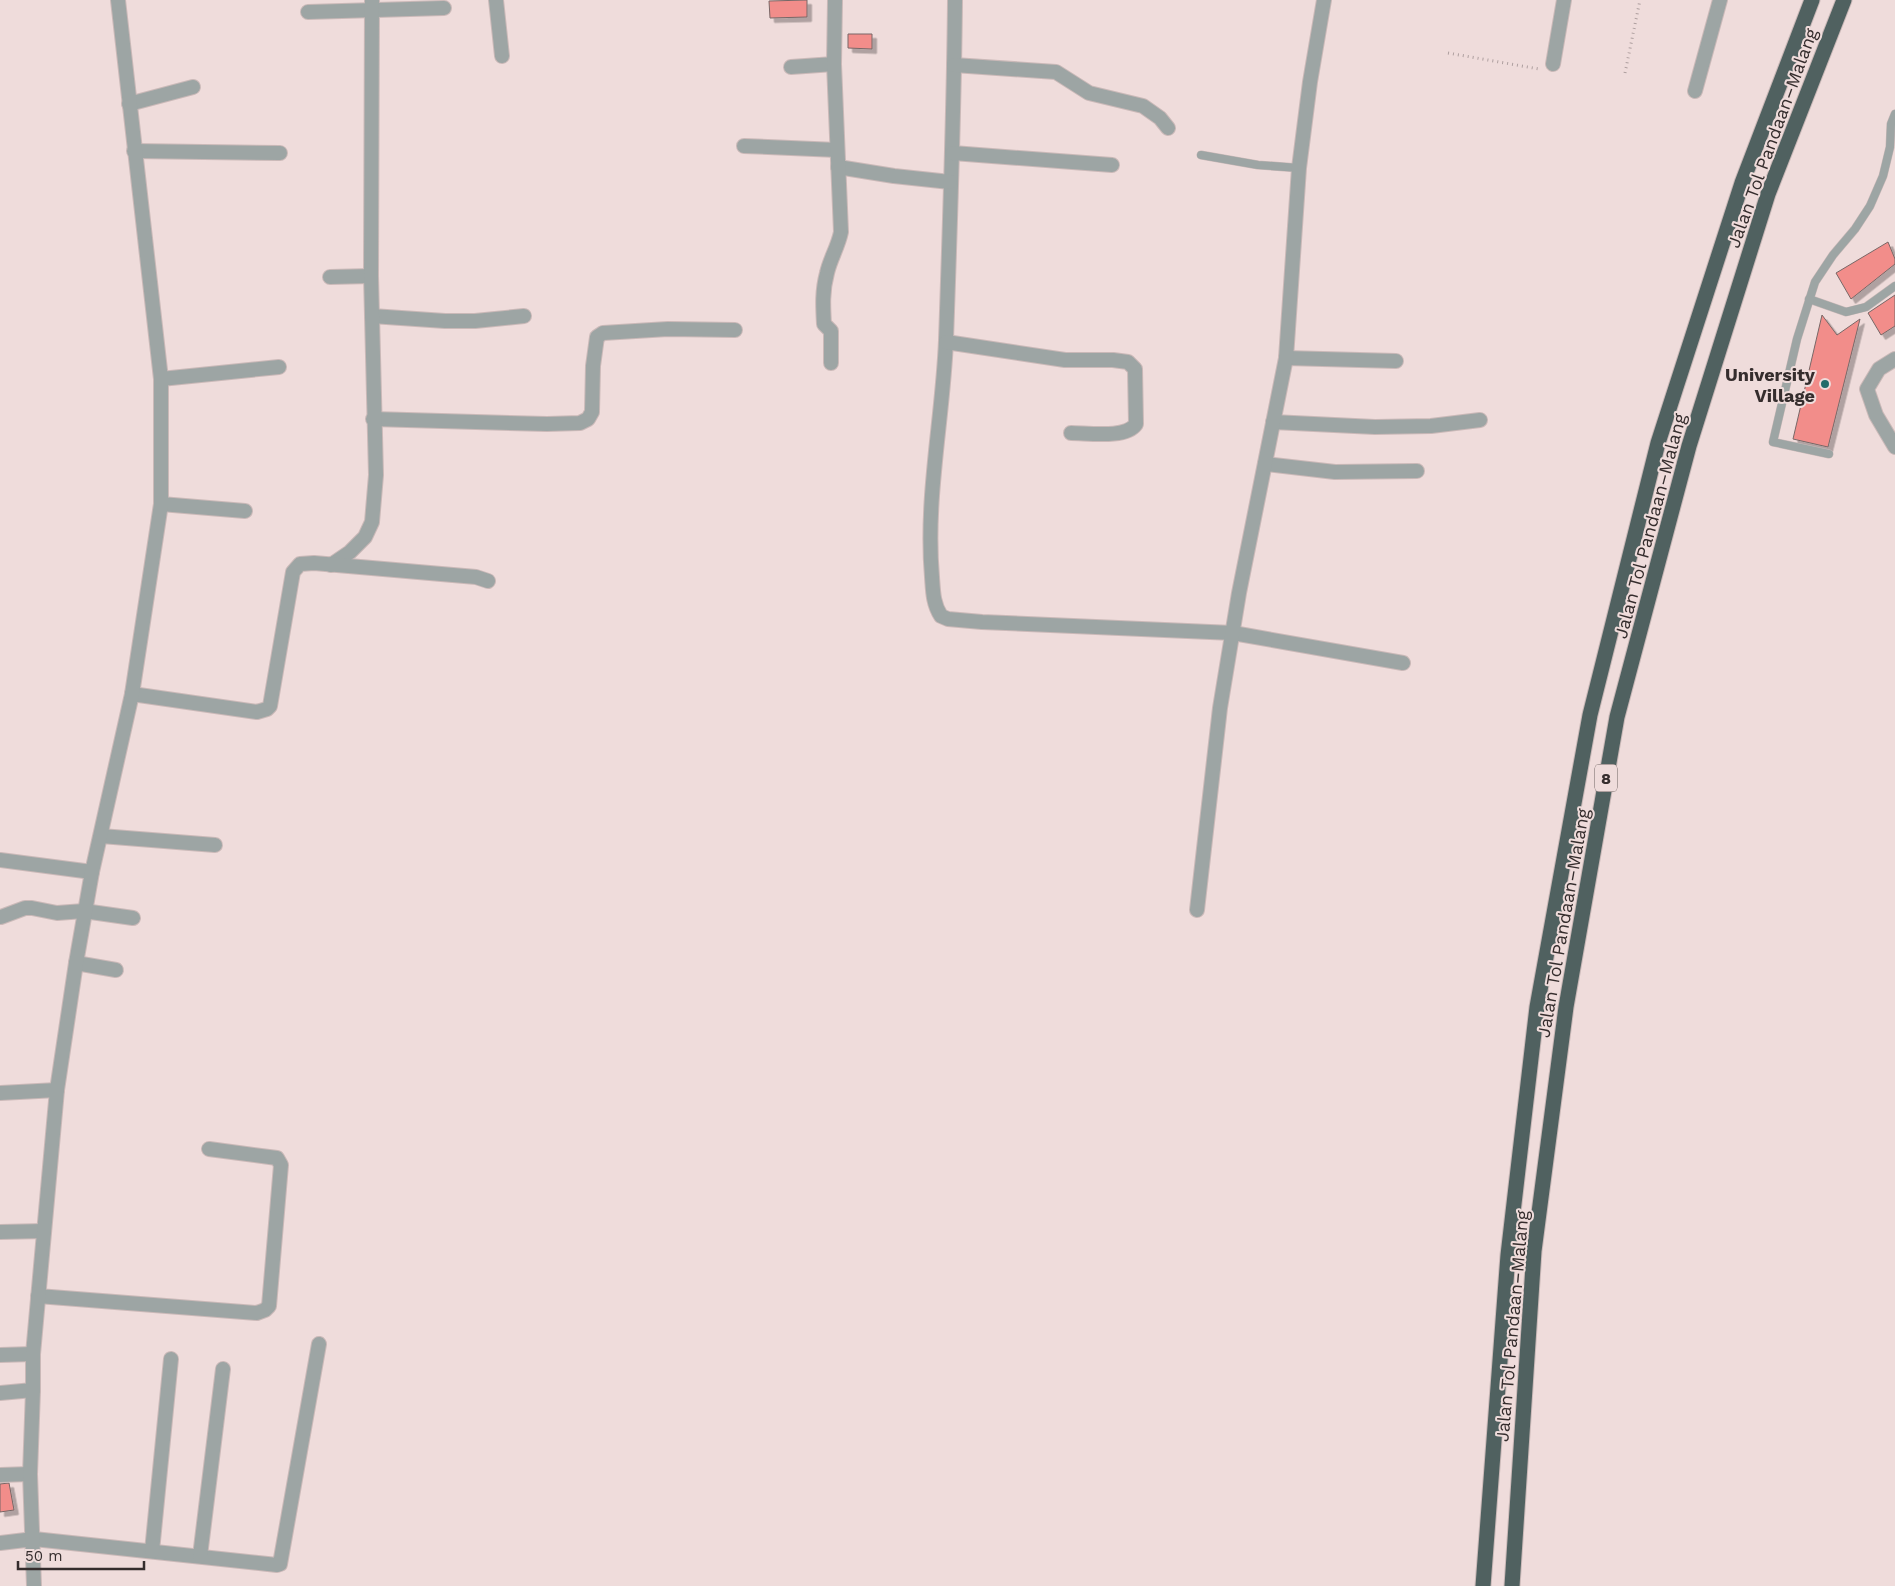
<svg xmlns="http://www.w3.org/2000/svg" width="1895" height="1586" font-family="'Work Sans',sans-serif">
  <style>
    .building { fill: #f28d8a; stroke: #786766; filter: url(#shadow) }
    .lines { fill: none; stroke-linecap: round; stroke-linejoin: round }
    .service-casing { stroke: #cab9b8; stroke-width: 9 }
    .minor-casing { stroke: #cab9b8; stroke-width: 16 }
    .motorway-casing { stroke: #cab9b8; stroke-width: 17 }
    .path { stroke: #ae9f9f; stroke-width: 3; stroke-dasharray: 1 4; stroke-linecap: butt }
    .service { stroke: #9da5a4; stroke-width: 8 }
    .minor { stroke: #9da5a4; stroke-width: 14 }
    .motorway { stroke: #506160; stroke-width: 15 }
    .poi-dot { fill: #216c6a; stroke: #efdcdb; stroke-width: 2 }
    .labels { text-anchor: middle; dominant-baseline: central; stroke-width: 4; stroke-linejoin: round; paint-order: stroke }
    .shield { fill: #efdcdb; stroke: #6d6261; stroke-width: 1 }
    .shield-label { font-size: 16px; font-weight: bold; fill: #352d2d }
    .street-label { font-size: 18px; fill: #352d2d; stroke: #efdcdb }
    .poi-label { font-size: 18px; font-weight: bold; fill: #352d2d; stroke: #efdcdb; text-anchor: end }
  </style>
  <defs>
    <filter id="shadow"><feDropShadow dx="4.5" dy="4.5" stdDeviation="0" flood-color="#0004"/></filter>
  </defs>
  <rect width="100%" height="100%" fill="#efdcdb"/>
  <g class="building">
    <path d="M807,0V17L770,18L769,1Z"/>
    <path d="M848,34H872V49L848,48Z"/>
    <path d="M1888,242L1895,259V264L1851,299L1836,273Z"/>
    <path d="M1895,295V326L1881,335L1868,313Z"/>
    <path d="M1822,315L1837,335L1860,319L1828,447L1793,439Z"/>
    <path d="M9,1483L14,1510L0,1512V1484Z"/>
  </g>
  <g class="lines">
    <g class="service-casing">
      <g id="service">
        <path d="M1201,155L1258,165L1299,168"/>
        <path d="M1809,299L1846,312L1866,307L1895,286"/>
        <path d="M1829,454L1773,442L1797,339L1815,282L1833,255L1855,229L1870,206L1883,176L1890,147L1891,124L1895,114"/>
      </g>
    </g>
    <g class="minor-casing">
      <g id="minor">
        <path d="M496,0L502,56"/>
        <path d="M955,0C954,113 950,226 946,340C943,418 925,498 932,577C933,591 933,604 941,616L948,619L982,622L1233,633L1403,663"/>
        <path d="M308,12L444,8"/>
        <path d="M1553,64L1564,0"/>
        <path d="M954,65L1056,72L1089,93L1143,106L1160,118L1168,128"/>
        <path d="M791,67L834,64"/>
        <path d="M1695,91L1720,0"/>
        <path d="M129,104L193,87"/>
        <path d="M744,146L837,150"/>
        <path d="M134,151L280,153"/>
        <path d="M953,153L1112,165"/>
        <path d="M838,167L894,176L950,182"/>
        <path d="M330,277L371,276"/>
        <path d="M372,316L445,321H475L524,316"/>
        <path d="M946,342L1065,360H1113L1128,362L1135,369L1136,424C1126,439 1088,433 1071,433"/>
        <path d="M1286,358L1396,361"/>
        <path d="M1895,359L1879,369L1867,389L1876,415L1895,447"/>
        <path d="M831,363V331L824,324C823,307 822,291 827,273C830,259 838,247 841,232L834,64L835,0"/>
        <path d="M161,379L279,367"/>
        <path d="M373,419L547,424L580,423L588,419L592,412L593,366L597,337L603,333L668,329L735,330"/>
        <path d="M1273,422L1375,427L1431,426L1480,420"/>
        <path d="M1265,464L1335,472L1417,471"/>
        <path d="M161,504L245,511"/>
        <path d="M331,565L350,552L365,537L372,522L376,475L371,276L372,0"/>
        <path d="M132,694L257,712L267,709L270,706L293,572L300,564L314,563L476,577L488,581"/>
        <path d="M101,836L215,845"/>
        <path d="M0,860L92,872"/>
        <path d="M1197,910L1220,708L1239,593L1286,358L1299,168L1310,82L1324,0"/>
        <path d="M1,917L25,908H32L57,913L84,911L133,918"/>
        <path d="M76,963L116,970"/>
        <path d="M0,1093L57,1090"/>
        <path d="M0,1232L44,1231"/>
        <path d="M38,1296L257,1313L265,1310L269,1306L281,1165L277,1158L209,1149"/>
        <path d="M0,1355L33,1354"/>
        <path d="M0,1393L33,1390"/>
        <path d="M0,1475L30,1474"/>
        <path d="M0,1543L34,1539L277,1565L280,1564L319,1344"/>
        <path d="M152,1551L171,1359"/>
        <path d="M200,1556L223,1369"/>
        <path d="M34,1586L30,1474L33,1390V1354L57,1090L76,963L92,872L132,694L161,504V379L118,0"/>
      </g>
    </g>
    <g class="motorway-casing">
      <g id="motorway">
        <path d="M1483,1586L1508,1255L1537,1007L1590,715L1658,443L1742,183L1812,0"/>
        <path d="M1512,1586L1534,1251L1566,1007L1617,717L1689,446L1768,194L1844,0"/>
      </g>
    </g>
    <g class="path">
      <path d="M1448,53L1539,69"/>
      <path d="M1625,73L1640,0"/>
    </g>
    <use href="#service" class="service"/>
    <use href="#minor" class="minor"/>
    <use href="#motorway" class="motorway"/>
  </g>
  <circle class="poi-dot" cx="1825" cy="384" r="5"/>
  <g class="labels">
    <rect class="shield" x="1595" y="764.5" width="22" height="27" rx="4"/>
    <g class="shield-label">
      <text x="1606" y="778">8</text>
    </g>
    <g class="street-label">
      <text transform="translate(1772 138) rotate(-70)">Jalan Tol Pandaan–Malang</text>
      <text transform="translate(1650 526) rotate(-75)">Jalan Tol Pandaan–Malang</text>
      <text transform="translate(1563 923) rotate(-80)">Jalan Tol Pandaan–Malang</text>
      <text transform="translate(1512 1326) rotate(-85)">Jalan Tol Pandaan–Malang</text>
    </g>
    <g class="poi-label">
      <text x="1815" y="374">University<tspan x="1815" dy="21">Village</tspan></text>
    </g>
  </g>
  <path d="M18 1561v8h126v-8" fill="none" stroke="#352d2d" stroke-width="2.5"/>
  <text x="25" y="1561" font-size="15" fill="#352d2d" stroke="#efdcdb" stroke-width="4" paint-order="stroke">50 m</text>
</svg>
